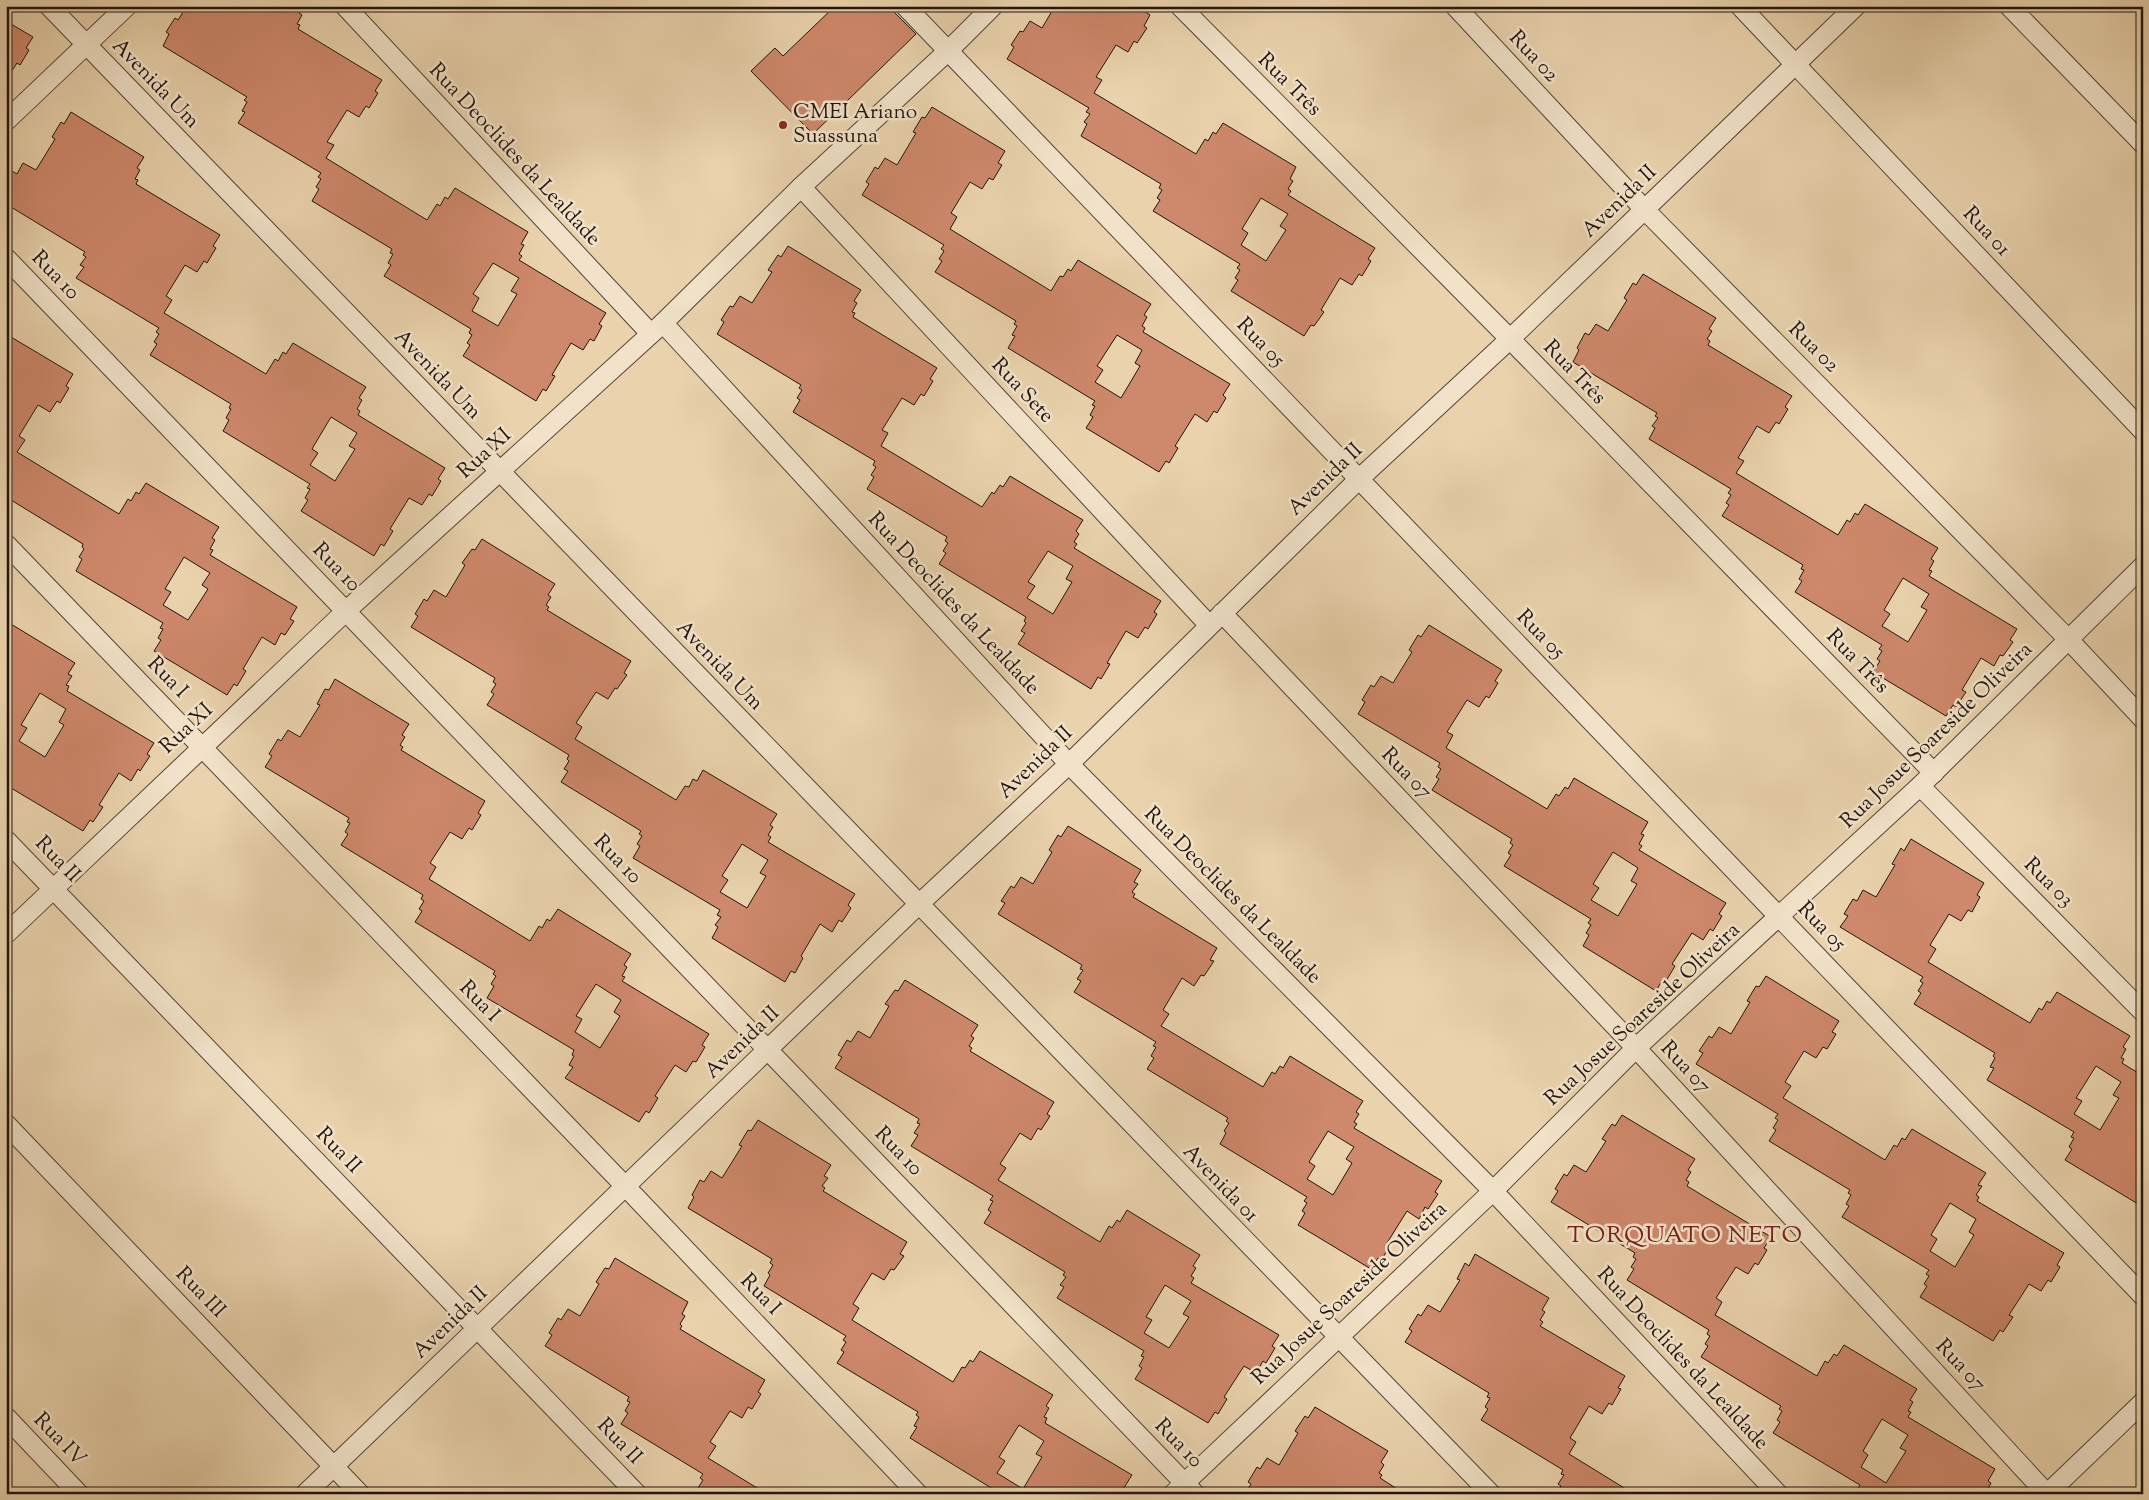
<svg xmlns="http://www.w3.org/2000/svg" width="2149" height="1500" font-family="'Sorts Mill Goudy',serif">
  <style>
    .building { fill: #ce886b; stroke: #21150e; fill-rule: evenodd }
    .lines { fill: none; stroke-linecap: round; stroke-linejoin: round }
    .minor-casing { stroke: #534436; stroke-width: 21 }
    .minor { stroke: #f1e2c9; stroke-width: 19 }
    .poi-dot { fill: #8f2418; stroke: #f1e2c9; stroke-width: 2 }
    .labels { text-anchor: middle; dominant-baseline: central; stroke-width: 5; stroke-linejoin: round; paint-order: stroke }
    .street-label { font-size: 21px; fill: #21150e; stroke: #f1e2c9 }
    .poi-label { font-size: 21px; fill: #21150e; stroke: #f1e2c9; text-anchor: start }
    .quarter-label { font-size: 24px; letter-spacing: 1px; fill: #7a1f14; stroke: #f1e2c9 }
  </style>
  <rect width="100%" height="100%" fill="#e9d2ac"/>
  <filter id="stains"><feTurbulence type="fractalNoise" baseFrequency=".004" numOctaves="4"/><feColorMatrix values="0 0 0 0 .2 0 0 0 0 .09 0 0 0 0 .02 0 0 0 .5 -.17"/></filter>
  <radialGradient id="worn" r=".72"><stop offset=".6" stop-color="#630" stop-opacity="0"/><stop offset="1" stop-color="#630" stop-opacity=".3"/></radialGradient>
  <g class="building">
    <path d="M187,6H303L299,13L302,15L297,24L300,25L298,29L382,80L375,91L378,93L369,108L366,106L359,117L347,110L327,142L334,145L326,158L427,220L437,204L440,206L445,197L448,199L455,188L528,232L521,244L524,245L519,254L522,256L519,260L606,313L599,324L602,326L594,341L590,339L583,350L571,343L552,375L555,376L546,391L543,389L536,401L463,356L470,345L467,343L472,335L469,333L471,329L384,276L391,265L388,263L393,254L390,253L392,249L312,201L319,189L316,187L321,179L318,177L321,173L238,123L245,112L242,111L247,102L244,100L247,97L163,46L169,34L166,32L175,18L178,20ZM493,263L519,278L511,291L517,294L498,326L472,311L479,298L473,294Z"/>
    <path d="M835,6H888L916,34L813,134L751,71L775,48L783,56Z"/>
    <path d="M1055,6H1136L1150,15L1144,26L1147,28L1137,43L1134,41L1128,52L1116,45L1096,77L1102,80L1094,93L1196,154L1205,139L1208,141L1213,132L1216,134L1223,123L1296,167L1290,179L1293,181L1288,189L1291,191L1288,195L1375,248L1368,259L1371,261L1362,276L1359,274L1352,285L1340,278L1321,310L1324,312L1314,326L1311,325L1304,336L1231,291L1238,280L1235,278L1240,270L1237,268L1240,264L1153,211L1160,200L1157,198L1162,190L1159,188L1161,184L1081,136L1087,124L1084,122L1090,114L1086,112L1089,108L1007,59L1014,47L1011,45L1020,31L1023,32L1030,21L1042,28ZM1261,198L1288,214L1280,226L1286,230L1266,261L1241,245L1248,233L1242,229Z"/>
    <path d="M6,21L33,37L26,48L29,50L20,65L17,63L6,80Z"/>
    <path d="M932,107L1005,151L998,163L1002,165L993,180L989,178L982,189L970,182L951,213L957,217L950,229L1051,291L1060,276L1063,277L1068,269L1071,271L1078,260L1151,304L1144,315L1147,317L1142,326L1145,328L1143,332L1230,384L1223,395L1226,398L1217,413L1214,411L1207,422L1195,414L1175,446L1178,448L1169,463L1166,461L1159,472L1086,428L1093,417L1090,415L1095,406L1092,405L1095,401L1008,348L1015,336L1012,335L1017,326L1014,324L1016,321L935,272L942,261L939,259L944,251L941,249L944,245L862,195L869,184L866,182L875,167L878,169L885,158L897,165L916,133L913,132L922,117L925,118ZM1117,335L1142,350L1135,363L1140,366L1121,398L1095,382L1103,370L1097,366Z"/>
    <path d="M71,112L144,157L137,168L140,170L135,179L138,180L136,184L220,235L213,246L216,248L207,263L204,261L197,272L185,265L166,296L172,300L164,313L266,374L275,359L278,361L283,352L286,354L293,343L366,387L359,398L362,400L357,409L360,411L358,415L445,468L438,479L441,481L432,496L429,494L422,505L409,498L390,529L393,531L384,546L381,544L374,556L301,511L308,500L305,498L310,489L307,488L310,484L223,431L229,420L226,418L231,409L229,408L231,404L150,355L157,344L154,342L159,334L156,332L159,328L76,278L84,267L80,265L86,257L83,255L85,252L6,204V168L17,174L23,163L36,170L55,139L52,137L61,122L64,124ZM331,417L357,433L349,446L355,449L335,481L310,465L318,453L312,449Z"/>
    <path d="M788,246L861,290L854,301L857,303L852,312L855,313L853,317L937,368L930,379L933,381L924,396L921,394L914,405L902,398L882,430L888,433L881,446L982,507L992,492L994,494L1000,485L1003,487L1010,476L1083,520L1076,531L1079,534L1074,542L1077,544L1074,548L1161,601L1154,612L1157,614L1148,629L1145,627L1138,638L1126,631L1107,663L1110,664L1101,679L1098,677L1091,689L1018,644L1025,633L1021,631L1026,623L1024,621L1026,617L939,564L946,553L943,551L948,543L945,541L947,537L867,489L874,477L871,475L876,467L873,465L875,461L793,412L800,400L797,398L802,390L799,388L801,385L717,334L724,322L721,320L730,306L733,307L740,296L752,303L772,272L768,270L778,255L781,257ZM1048,551L1073,566L1066,579L1072,582L1053,614L1027,598L1035,586L1028,582Z"/>
    <path d="M1643,274L1716,318L1709,329L1712,331L1707,339L1710,341L1708,345L1792,396L1785,407L1788,409L1779,424L1776,422L1769,433L1757,426L1738,458L1744,461L1736,473L1838,535L1847,520L1850,522L1855,513L1858,515L1865,504L1938,548L1931,559L1934,561L1929,570L1932,571L1929,576L2017,629L2010,640L2013,642L2003,656L2000,655L1994,666L1981,658L1962,690L1966,692L1956,707L1953,705L1946,716L1873,672L1880,661L1877,659L1882,651L1879,649L1882,645L1795,592L1802,581L1799,579L1804,570L1801,569L1803,565L1722,516L1729,505L1726,503L1731,495L1728,493L1731,489L1649,439L1655,428L1652,426L1658,418L1655,416L1657,413L1573,362L1579,350L1577,348L1585,333L1589,335L1596,324L1608,331L1627,300L1624,298L1633,283L1636,285ZM1903,578L1929,594L1921,607L1927,610L1908,642L1882,626L1890,614L1884,610Z"/>
    <path d="M6,334L73,374L66,386L69,388L60,403L57,401L50,412L38,405L19,436L25,440L17,452L119,514L128,499L131,501L136,492L139,494L146,483L219,527L212,538L215,540L210,549L213,550L210,555L297,607L290,619L294,621L285,635L281,633L275,645L262,637L243,669L246,671L237,686L234,684L227,695L154,651L161,640L158,638L163,629L160,628L163,623L76,571L82,559L79,557L84,549L82,547L83,544L6,497ZM184,557L210,573L202,585L208,589L188,620L163,605L171,592L165,589Z"/>
    <path d="M482,539L555,584L548,595L551,597L546,605L549,607L547,610L631,661L624,673L627,675L617,689L615,688L608,699L596,692L576,723L582,727L575,739L676,800L685,786L689,787L693,779L697,781L703,770L777,814L770,825L773,827L768,835L771,837L768,842L855,894L848,905L851,908L842,922L839,920L832,932L820,924L801,956L803,958L795,973L791,971L785,982L712,938L718,927L715,925L721,917L717,915L720,910L633,858L640,846L637,844L642,836L639,834L641,831L561,782L568,771L564,769L569,761L567,759L569,755L487,705L494,694L491,692L496,684L493,682L495,678L411,627L418,616L415,614L424,599L427,601L434,590L446,597L465,565L462,563L472,549L475,550ZM742,844L768,860L760,873L766,876L747,908L720,892L728,880L722,876Z"/>
    <path d="M6,621L75,663L68,674L72,676L66,685L69,686L67,691L154,743L147,754L150,756L140,771L138,769L131,781L119,773L99,805L103,807L93,822L90,820L83,831L6,785ZM40,693L66,709L59,722L64,725L45,757L19,741L27,728L21,725Z"/>
    <path d="M1429,625L1502,670L1495,681L1498,683L1489,698L1486,696L1479,707L1467,700L1447,732L1453,735L1446,748L1547,809L1556,794L1559,796L1565,787L1568,789L1574,778L1648,822L1641,834L1644,835L1639,844L1642,846L1639,850L1726,903L1719,914L1722,916L1713,931L1710,929L1703,940L1692,933L1672,964L1675,966L1666,981L1663,979L1656,991L1583,946L1589,935L1586,933L1591,925L1588,923L1591,919L1504,866L1511,855L1508,853L1513,845L1510,843L1512,839L1432,790L1439,779L1436,777L1441,769L1438,767L1440,763L1358,714L1365,702L1362,700L1371,685L1374,687L1381,676L1393,683L1412,652L1409,650L1418,635L1421,637ZM1613,852L1638,868L1631,881L1637,884L1618,916L1591,900L1599,888L1593,884Z"/>
    <path d="M335,679L409,724L402,735L405,737L400,745L403,747L401,750L485,801L478,813L481,815L472,830L469,828L462,839L450,832L430,863L436,867L429,879L530,941L539,926L542,928L547,919L550,921L558,909L631,954L624,965L627,967L622,976L625,977L622,981L709,1034L702,1045L705,1047L696,1062L693,1061L686,1072L675,1065L655,1096L658,1098L649,1113L646,1111L639,1122L565,1078L573,1067L569,1065L574,1056L572,1055L574,1050L487,998L494,986L491,984L496,976L493,974L495,971L415,922L422,911L419,909L424,901L421,899L423,895L341,845L348,834L345,832L350,823L347,822L349,818L265,767L272,756L269,754L278,739L281,741L288,730L300,737L320,705L317,704L325,689L329,690ZM596,984L621,1000L614,1012L620,1016L600,1048L575,1032L582,1019L576,1016Z"/>
    <path d="M1068,826L1141,870L1134,882L1138,884L1132,892L1135,894L1133,897L1217,948L1210,960L1214,961L1204,976L1201,975L1194,986L1182,978L1163,1010L1169,1014L1161,1026L1263,1087L1272,1072L1275,1074L1280,1066L1283,1068L1290,1056L1363,1101L1356,1112L1359,1114L1354,1122L1357,1124L1354,1128L1442,1181L1435,1192L1438,1194L1428,1209L1425,1207L1419,1219L1407,1211L1387,1243L1391,1245L1381,1260L1378,1258L1371,1269L1298,1225L1305,1213L1302,1211L1307,1203L1304,1201L1307,1197L1220,1144L1226,1133L1224,1131L1229,1123L1226,1121L1228,1118L1147,1069L1154,1058L1151,1056L1156,1047L1153,1046L1156,1042L1074,992L1081,981L1077,979L1083,970L1080,969L1082,965L998,914L1005,903L1001,901L1011,886L1014,888L1021,877L1033,884L1052,852L1049,850L1058,835L1061,837ZM1328,1131L1354,1147L1346,1159L1352,1163L1333,1195L1307,1179L1315,1166L1309,1162Z"/>
    <path d="M1911,839L1984,883L1977,895L1980,897L1972,912L1968,910L1961,921L1949,914L1930,945L1936,949L1928,962L2030,1023L2039,1008L2042,1010L2047,1001L2050,1003L2057,992L2130,1036L2123,1047L2126,1049L2121,1058L2124,1059L2122,1063L2143,1076V1207L2065,1160L2072,1149L2069,1147L2074,1138L2071,1137L2074,1132L1987,1080L1994,1068L1990,1067L1995,1058L1993,1056L1995,1053L1914,1004L1921,993L1918,991L1923,983L1920,981L1923,977L1840,927L1848,916L1844,914L1853,899L1857,901L1863,890L1876,897L1895,865L1892,864L1901,848L1904,851ZM2096,1066L2121,1082L2113,1095L2119,1098L2100,1130L2074,1114L2082,1101L2076,1098Z"/>
    <path d="M1766,976L1839,1021L1832,1032L1836,1034L1827,1049L1823,1047L1816,1058L1804,1051L1785,1082L1791,1086L1783,1098L1885,1160L1894,1145L1897,1147L1902,1138L1905,1140L1912,1129L1986,1173L1978,1185L1982,1186L1976,1195L1979,1197L1977,1201L2064,1253L2057,1265L2060,1267L2051,1282L2048,1280L2041,1291L2029,1284L2009,1315L2013,1317L2003,1332L2000,1330L1993,1341L1920,1297L1927,1286L1924,1284L1929,1276L1926,1274L1929,1270L1842,1217L1849,1206L1846,1204L1851,1195L1848,1193L1850,1190L1769,1141L1776,1130L1773,1128L1778,1120L1775,1118L1778,1114L1696,1064L1703,1053L1699,1051L1709,1036L1712,1038L1719,1027L1731,1034L1750,1002L1747,1001L1756,986L1759,987ZM1950,1203L1976,1219L1969,1232L1974,1235L1955,1267L1930,1251L1937,1239L1931,1235Z"/>
    <path d="M905,980L978,1025L971,1036L974,1038L969,1046L972,1048L970,1051L1054,1102L1047,1114L1050,1116L1041,1130L1038,1128L1031,1140L1020,1133L1000,1164L1006,1168L998,1180L1100,1242L1109,1226L1112,1228L1117,1220L1120,1222L1127,1210L1200,1255L1193,1266L1196,1268L1191,1276L1194,1278L1191,1283L1279,1335L1272,1346L1275,1348L1266,1363L1263,1361L1256,1373L1244,1366L1224,1397L1227,1399L1218,1414L1215,1412L1208,1423L1135,1379L1142,1368L1139,1366L1144,1357L1141,1356L1144,1351L1057,1298L1064,1287L1060,1285L1066,1277L1063,1275L1065,1272L984,1223L991,1212L988,1210L993,1201L990,1200L993,1196L911,1146L918,1135L914,1133L920,1124L917,1123L919,1119L835,1068L842,1057L838,1055L847,1040L851,1042L858,1031L870,1038L889,1006L885,1004L895,990L898,991ZM1165,1285L1191,1301L1183,1314L1189,1317L1169,1348L1144,1333L1152,1320L1146,1317Z"/>
    <path d="M1622,1115L1695,1159L1688,1170L1691,1172L1686,1180L1689,1182L1687,1186L1771,1237L1764,1248L1767,1250L1758,1265L1755,1263L1748,1274L1736,1267L1716,1298L1722,1302L1715,1315L1817,1376L1825,1361L1828,1363L1834,1354L1837,1356L1844,1345L1917,1389L1910,1400L1913,1402L1908,1411L1911,1412L1908,1417L1995,1469L1988,1481L1991,1483L1985,1494H1855L1860,1485L1773,1433L1780,1422L1777,1420L1782,1411L1779,1409L1781,1406L1701,1357L1708,1346L1705,1344L1710,1336L1707,1334L1709,1330L1627,1280L1634,1269L1631,1267L1636,1259L1633,1257L1635,1253L1551,1202L1558,1191L1555,1189L1564,1174L1567,1176L1574,1165L1586,1172L1606,1141L1602,1139L1612,1124L1615,1126ZM1882,1419L1908,1435L1900,1448L1906,1451L1886,1483L1861,1467L1868,1455L1863,1451Z"/>
    <path d="M758,1120L831,1165L824,1176L828,1178L822,1186L825,1188L823,1191L907,1242L900,1254L904,1256L894,1270L891,1269L884,1280L872,1273L853,1304L859,1308L852,1320L953,1382L962,1367L965,1368L970,1360L973,1362L980,1351L1053,1395L1046,1406L1049,1408L1044,1417L1047,1418L1045,1423L1132,1475L1120,1494H1001L910,1438L917,1427L914,1426L919,1417L916,1415L918,1412L837,1363L844,1352L841,1350L846,1342L843,1340L846,1336L764,1286L770,1275L768,1273L773,1265L770,1263L772,1259L688,1208L694,1197L692,1195L700,1180L704,1182L711,1171L722,1178L742,1146L739,1145L748,1130L751,1131ZM1019,1425L1044,1441L1036,1454L1042,1457L1023,1489L997,1473L1005,1461L999,1457Z"/>
    <path d="M1475,1254L1549,1298L1542,1310L1545,1312L1540,1320L1543,1322L1540,1326L1625,1376L1618,1388L1621,1389L1612,1405L1609,1403L1602,1414L1589,1406L1570,1438L1576,1442L1569,1454L1634,1494H1557L1561,1486L1558,1484L1564,1475L1561,1474L1563,1470L1481,1420L1488,1409L1485,1407L1490,1398L1487,1397L1489,1393L1405,1342L1412,1331L1409,1329L1418,1314L1421,1316L1428,1305L1440,1312L1460,1280L1457,1279L1465,1263L1469,1266Z"/>
    <path d="M615,1258L688,1302L682,1314L685,1316L680,1324L682,1326L680,1329L765,1380L758,1392L761,1394L752,1409L748,1407L742,1418L730,1411L710,1442L716,1446L708,1458L767,1494H707L698,1488L703,1480L700,1478L703,1474L621,1424L628,1413L625,1411L630,1402L627,1401L629,1397L545,1346L552,1335L549,1333L558,1318L561,1320L568,1309L580,1316L599,1284L596,1282L605,1268L609,1269Z"/>
    <path d="M1315,1407L1388,1451L1381,1462L1384,1465L1379,1473L1382,1475L1380,1478L1405,1494H1245L1251,1484L1248,1482L1257,1467L1260,1469L1267,1458L1279,1465L1298,1433L1295,1431L1305,1416L1308,1418Z"/>
  </g>
  <g class="lines">
    <g class="minor-casing">
      <g id="minor">
        <path d="M49,6L1491,1494"/>
        <path d="M345,6L650,333"/>
        <path d="M905,6L2143,1296"/>
        <path d="M1180,6L1510,339L1934,773"/>
        <path d="M1455,6L1644,209L2068,639L2143,719"/>
        <path d="M1740,6L2143,431"/>
        <path d="M2009,6L2143,144"/>
        <path d="M6,121L127,6"/>
        <path d="M801,187L1209,625"/>
        <path d="M6,258L1195,1494"/>
        <path d="M663,323L1069,764L1493,1191L1778,1494"/>
        <path d="M6,544L625,1186L918,1494"/>
        <path d="M1222,613L1636,1048L2047,1494"/>
        <path d="M1920,786L2143,1012"/>
        <path d="M6,840L637,1494"/>
        <path d="M6,934L346,611L663,323L801,187L948,51L993,6"/>
        <path d="M6,1124L360,1494"/>
        <path d="M6,1417L79,1494"/>
        <path d="M305,1494L918,905L1069,764L1359,479L1510,339L1856,6"/>
        <path d="M1173,1494L1493,1191L1636,1048L1920,786L2143,566"/>
        <path d="M2047,1494L2143,1402"/>
      </g>
    </g>
    <use href="#minor" class="minor"/>
  </g>
  <circle class="poi-dot" cx="783" cy="125" r="5"/>
  <g class="labels">
    <g class="street-label">
      <text transform="translate(1533 57) rotate(47)">Rua 02</text>
      <text transform="translate(155 84) rotate(46)">Avenida Um</text>
      <text transform="translate(1289 85) rotate(45)">Rua Três</text>
      <text transform="translate(514 155) rotate(47)">Rua Deoclides da Lealdade</text>
      <text transform="translate(1620 202) rotate(-44)">Avenida II</text>
      <text transform="translate(1986 232) rotate(47)">Rua 01</text>
      <text transform="translate(55 276) rotate(46)">Rua 10</text>
      <text transform="translate(1260 343) rotate(46)">Rua 05</text>
      <text transform="translate(1813 348) rotate(45)">Rua 02</text>
      <text transform="translate(1574 373) rotate(46)">Rua Três</text>
      <text transform="translate(437 375) rotate(46)">Avenida Um</text>
      <text transform="translate(1022 391) rotate(47)">Rua Sete</text>
      <text transform="translate(485 454) rotate(-42)">Rua XI</text>
      <text transform="translate(1326 480) rotate(-44)">Avenida II</text>
      <text transform="translate(336 568) rotate(46)">Rua 10</text>
      <text transform="translate(953 604) rotate(47)">Rua Deoclides da Lealdade</text>
      <text transform="translate(1540 635) rotate(46)">Rua 05</text>
      <text transform="translate(1857 662) rotate(46)">Rua Três</text>
      <text transform="translate(719 666) rotate(46)">Avenida Um</text>
      <text transform="translate(167 678) rotate(46)">Rua I</text>
      <text transform="translate(187 729) rotate(-43)">Rua XI</text>
      <text transform="translate(1937 736) rotate(-44)">Rua Josue Soareside Oliveira</text>
      <text transform="translate(1036 763) rotate(-44)">Avenida II</text>
      <text transform="translate(1406 774) rotate(46)">Rua 07</text>
      <text transform="translate(57 860) rotate(46)">Rua II</text>
      <text transform="translate(617 860) rotate(46)">Rua 10</text>
      <text transform="translate(2048 883) rotate(45)">Rua 03</text>
      <text transform="translate(1232 896) rotate(45)">Rua Deoclides da Lealdade</text>
      <text transform="translate(1821 927) rotate(46)">Rua 05</text>
      <text transform="translate(479 1002) rotate(46)">Rua I</text>
      <text transform="translate(1643 1015) rotate(-43)">Rua Josue Soareside Oliveira</text>
      <text transform="translate(743 1043) rotate(-44)">Avenida II</text>
      <text transform="translate(1685 1068) rotate(47)">Rua 07</text>
      <text transform="translate(338 1151) rotate(46)">Rua II</text>
      <text transform="translate(898 1152) rotate(46)">Rua 10</text>
      <text transform="translate(1220 1184) rotate(46)">Avenida 01</text>
      <text transform="translate(200 1293) rotate(46)">Rua III</text>
      <text transform="translate(1350 1294) rotate(-43)">Rua Josue Soareside Oliveira</text>
      <text transform="translate(760 1295) rotate(46)">Rua I</text>
      <text transform="translate(451 1323) rotate(-44)">Avenida II</text>
      <text transform="translate(1682 1359) rotate(47)">Rua Deoclides da Lealdade</text>
      <text transform="translate(1960 1366) rotate(47)">Rua 07</text>
      <text transform="translate(59 1440) rotate(46)">Rua IV</text>
      <text transform="translate(619 1442) rotate(46)">Rua II</text>
      <text transform="translate(1178 1444) rotate(46)">Rua 10</text>
    </g>
    <g class="poi-label">
      <text x="793" y="113">CMEI Ariano<tspan x="793" dy="24">Suassuna</tspan></text>
    </g>
    <g class="quarter-label">
      <text x="1685" y="1236">TORQUATO NETO</text>
    </g>
  </g>
  <rect width="2149" height="1500" fill="none" stroke="#e9d2ac" stroke-width="25"/>
  <rect x="8" y="8" width="2134" height="1485" fill="none" stroke="#21150e" stroke-width="2.5"/>
  <rect x="12" y="12" width="2124" height="1475" fill="none" stroke="#21150e"/>
  <rect width="100%" height="100%" filter="url(#stains)"/>
  <rect width="100%" height="100%" fill="url(#worn)"/>
</svg>
